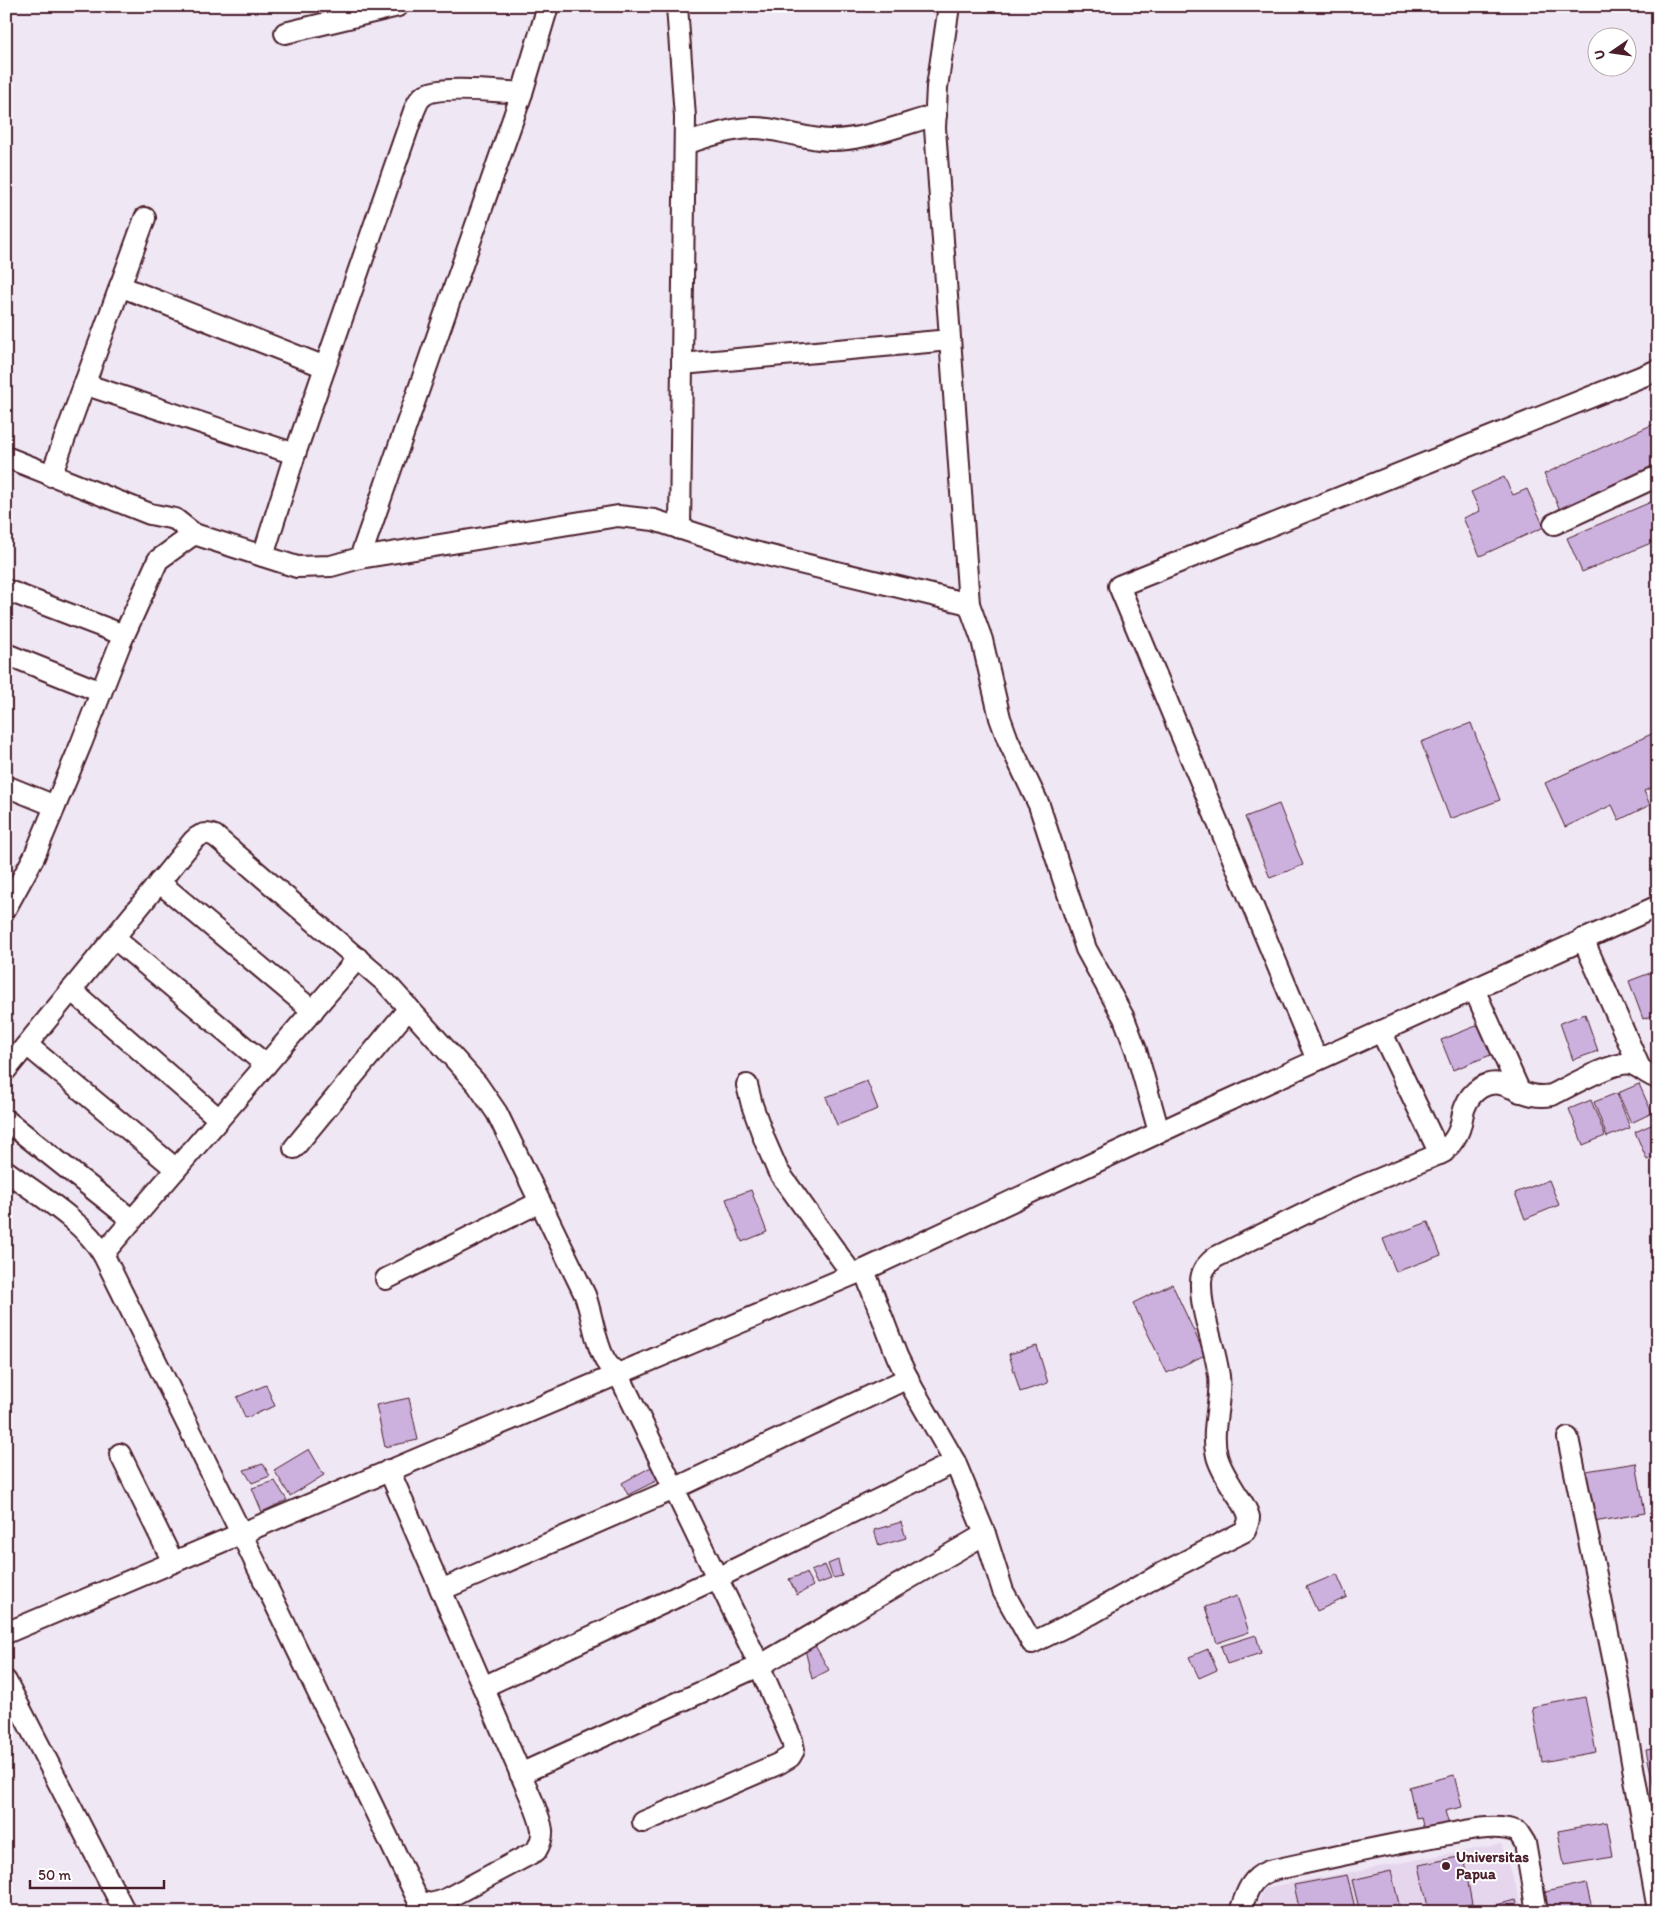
<svg xmlns="http://www.w3.org/2000/svg" width="1664" height="1918" font-family="Itim,sans-serif">
  <style>
    .built { fill: #e5d6ee }
    .building { fill: #ccb0de; stroke: #4a1f2b }
    .lines { fill: none; stroke-linecap: round; stroke-linejoin: round }
    .minor-casing { stroke: #4a1f2b; stroke-width: 24 }
    .minor { stroke: #fff; stroke-width: 20 }
    .poi-dot { fill: #4a1f2b; stroke: #fff; stroke-width: 2 }
    .labels { text-anchor: middle; dominant-baseline: central; stroke-width: 4; stroke-linejoin: round; paint-order: stroke }
    .poi-label { font-size: 15px; font-weight: bold; fill: #4a1f2b; stroke: #fff; text-anchor: start }
  </style>
  <rect width="100%" height="100%" fill="#f0e7f5"/>
  <filter id="ink" filterUnits="userSpaceOnUse"><feTurbulence type="fractalNoise" baseFrequency=".02" numOctaves="2"/><feDisplacementMap in="SourceGraphic" scale="10" xChannelSelector="R" yChannelSelector="G"/><feConvolveMatrix kernelMatrix="1 2 1 2 8 2 1 2 1" color-interpolation-filters="sRGB"/></filter>
  <g filter="url(#ink)">
    <path class="built" d="M1501,1844L1524,1912H1255L1264,1888Z"/>
    <g class="building">
      <path d="M1658,422V466L1560,510L1544,474Z"/>
      <path d="M1504,477L1513,495L1527,489L1544,527L1480,556L1463,518L1480,511L1471,492Z"/>
      <path d="M1658,499V540L1582,572L1567,538Z"/>
      <path d="M1471,723L1500,800L1450,819L1421,742Z"/>
      <path d="M1658,731V785L1644,791L1650,805L1619,820L1612,805L1565,827L1545,783Z"/>
      <path d="M1279,804L1303,865L1270,878L1245,817Z"/>
      <path d="M1658,970V1014L1643,1019L1629,981Z"/>
      <path d="M1585,1014L1598,1051L1573,1060L1560,1023Z"/>
      <path d="M1481,1024L1493,1054L1453,1070L1441,1040Z"/>
      <path d="M867,1081L878,1109L837,1125L826,1097Z"/>
      <path d="M1639,1084L1652,1113L1631,1123L1618,1093Z"/>
      <path d="M1617,1093L1630,1128L1607,1137L1594,1102Z"/>
      <path d="M1591,1100L1605,1136L1583,1145L1569,1109Z"/>
      <path d="M1658,1122V1155L1647,1160L1635,1132Z"/>
      <path d="M1549,1180L1559,1205L1525,1219L1515,1193Z"/>
      <path d="M751,1190L767,1232L742,1242L726,1199Z"/>
      <path d="M1428,1222L1441,1255L1396,1272L1383,1239Z"/>
      <path d="M1172,1284L1205,1355L1167,1373L1133,1303Z"/>
      <path d="M1037,1346L1048,1383L1020,1392L1009,1354Z"/>
      <path d="M266,1385L275,1406L245,1418L237,1397Z"/>
      <path d="M409,1398L418,1440L385,1447L376,1405Z"/>
      <path d="M309,1449L324,1475L290,1496L274,1470Z"/>
      <path d="M1636,1463L1645,1513L1594,1522L1586,1471Z"/>
      <path d="M263,1464L270,1476L252,1483L244,1470Z"/>
      <path d="M651,1467L658,1480L628,1495L622,1483Z"/>
      <path d="M275,1481L287,1500L262,1512L252,1488Z"/>
      <path d="M901,1522L906,1538L879,1546L874,1530Z"/>
      <path d="M838,1560L842,1576L833,1578L828,1564Z"/>
      <path d="M825,1565L831,1579L817,1584L811,1571Z"/>
      <path d="M806,1573L813,1586L797,1595L789,1579Z"/>
      <path d="M1337,1574L1347,1597L1317,1611L1306,1587Z"/>
      <path d="M1237,1596L1249,1632L1217,1643L1205,1607Z"/>
      <path d="M1256,1635L1261,1653L1227,1664L1221,1646Z"/>
      <path d="M813,1642L829,1670L812,1679L804,1645Z"/>
      <path d="M1208,1649L1217,1670L1199,1678L1189,1657Z"/>
      <path d="M1585,1697L1596,1752L1542,1762L1532,1707Z"/>
      <path d="M1658,1748V1797H1656L1646,1750Z"/>
      <path d="M1454,1775L1462,1807L1445,1811L1449,1825L1424,1831L1421,1817L1416,1818L1409,1787Z"/>
      <path d="M1607,1822L1613,1857L1564,1865L1558,1831Z"/>
      <path d="M1463,1856L1472,1904L1429,1912L1419,1865Z"/>
      <path d="M1391,1871L1401,1912H1360L1352,1880Z"/>
      <path d="M1347,1875L1356,1912H1300L1294,1885Z"/>
      <path d="M1586,1883L1593,1912H1549L1545,1892Z"/>
      <path d="M1516,1900L1519,1912H1475V1910Z"/>
      <path d="M1471,1905L1473,1912H1442Z"/>
    </g>
    <g class="lines">
      <g class="minor-casing">
        <g id="minor">
          <path d="M677,6L685,117L680,529"/>
          <path d="M949,6L937,87L935,128L969,604"/>
          <path d="M285,33L398,6"/>
          <path d="M685,144C712,135 739,125 767,129C789,132 810,140 832,140C865,140 904,124 936,115"/>
          <path d="M120,286L325,367"/>
          <path d="M682,364L950,340"/>
          <path d="M84,384L295,454"/>
          <path d="M6,457L150,514L175,519L194,534"/>
          <path d="M51,476L145,218"/>
          <path d="M1554,524L1658,476"/>
          <path d="M263,556L295,454L414,111C416,107 418,100 422,97C434,84 502,92 522,93"/>
          <path d="M360,558L522,93L548,6"/>
          <path d="M6,590L124,635"/>
          <path d="M6,654L101,692"/>
          <path d="M6,786L55,806"/>
          <path d="M159,882L313,1011"/>
          <path d="M6,908L34,857L81,744L120,644L158,560L194,534L297,567L331,566L360,558L618,516L654,520L746,550L969,604L982,640L1000,718L1008,740L1039,805L1086,949L1124,1018L1136,1050L1159,1132"/>
          <path d="M114,938L266,1065"/>
          <path d="M1583,939L1640,1068"/>
          <path d="M1474,989L1520,1092"/>
          <path d="M71,990L219,1119"/>
          <path d="M1381,1031L1440,1154"/>
          <path d="M27,1045L176,1169"/>
          <path d="M1317,1060L1119,586L1658,370"/>
          <path d="M6,1070L193,841C200,834 206,832 215,836L386,983L477,1084L497,1113L585,1295C592,1314 596,1348 607,1363C609,1367 614,1370 618,1373L754,1654L792,1740L794,1750L790,1757L778,1764L643,1822"/>
          <path d="M747,1085L752,1105L765,1141L778,1171L852,1274"/>
          <path d="M6,1120L132,1220"/>
          <path d="M294,1148L409,1008"/>
          <path d="M6,1171C37,1194 83,1221 103,1254L241,1533L418,1900C428,1905 433,1904 444,1900L536,1851C547,1833 541,1825 535,1807L389,1470"/>
          <path d="M103,1254L358,958"/>
          <path d="M864,1270L897,1356L913,1389L955,1462L985,1534L1003,1591L1032,1643L1091,1614L1159,1575L1245,1531C1247,1526 1249,1522 1249,1517C1247,1508 1241,1500 1236,1493C1229,1482 1220,1468 1217,1456C1210,1429 1222,1403 1219,1376C1215,1344 1200,1313 1201,1282C1201,1270 1208,1263 1216,1257L1355,1189L1444,1152C1450,1145 1456,1139 1459,1130C1462,1122 1462,1114 1465,1107C1471,1091 1487,1079 1504,1085C1521,1091 1534,1099 1552,1095C1568,1087 1615,1060 1631,1064C1641,1067 1648,1076 1658,1078"/>
          <path d="M386,1279L540,1202"/>
          <path d="M1568,1438L1618,1682L1658,1910"/>
          <path d="M120,1454L173,1562"/>
          <path d="M441,1590L674,1489L908,1378"/>
          <path d="M6,1633L864,1270L1205,1111L1658,906"/>
          <path d="M6,1681L123,1908"/>
          <path d="M483,1687L717,1578L955,1462"/>
          <path d="M520,1774L759,1666L985,1534"/>
          <path d="M1240,1912C1246,1894 1250,1878 1269,1871C1325,1859 1381,1846 1438,1836C1463,1832 1494,1822 1518,1832L1525,1843L1537,1912"/>
        </g>
      </g>
      <use href="#minor" class="minor"/>
    </g>
  </g>
  <circle class="poi-dot" cx="1446" cy="1866" r="5"/>
  <g class="labels">
    <g class="poi-label">
      <text x="1456" y="1857">Universitas<tspan x="1456" dy="17">Papua</tspan></text>
    </g>
  </g>
  <rect width="1664" height="1918" fill="none" stroke="#fff" stroke-width="25"/>
  <rect x="12" y="12" width="1639" height="1893" fill="none" stroke="#4a1f2b" stroke-width="2" filter="url(#ink)"/>
  <g transform="translate(1612 52) rotate(257)"><circle r="24" fill="#ffffff" stroke="#b7a5aa"/>
  <path d="M0-4L9 19L0 12L-9 19Z" fill="#4a1f2b"/>
  <text y="-8" font-size="14" font-weight="bold" text-anchor="middle" fill="#4a1f2b">U</text>
  </g>
  <path d="M30 1880v8h134v-8" fill="none" stroke="#4a1f2b" stroke-width="2.5"/>
  <text x="38" y="1880" font-size="15" fill="#4a1f2b" stroke="#ffffff" stroke-width="4" paint-order="stroke">50 m</text>
</svg>
